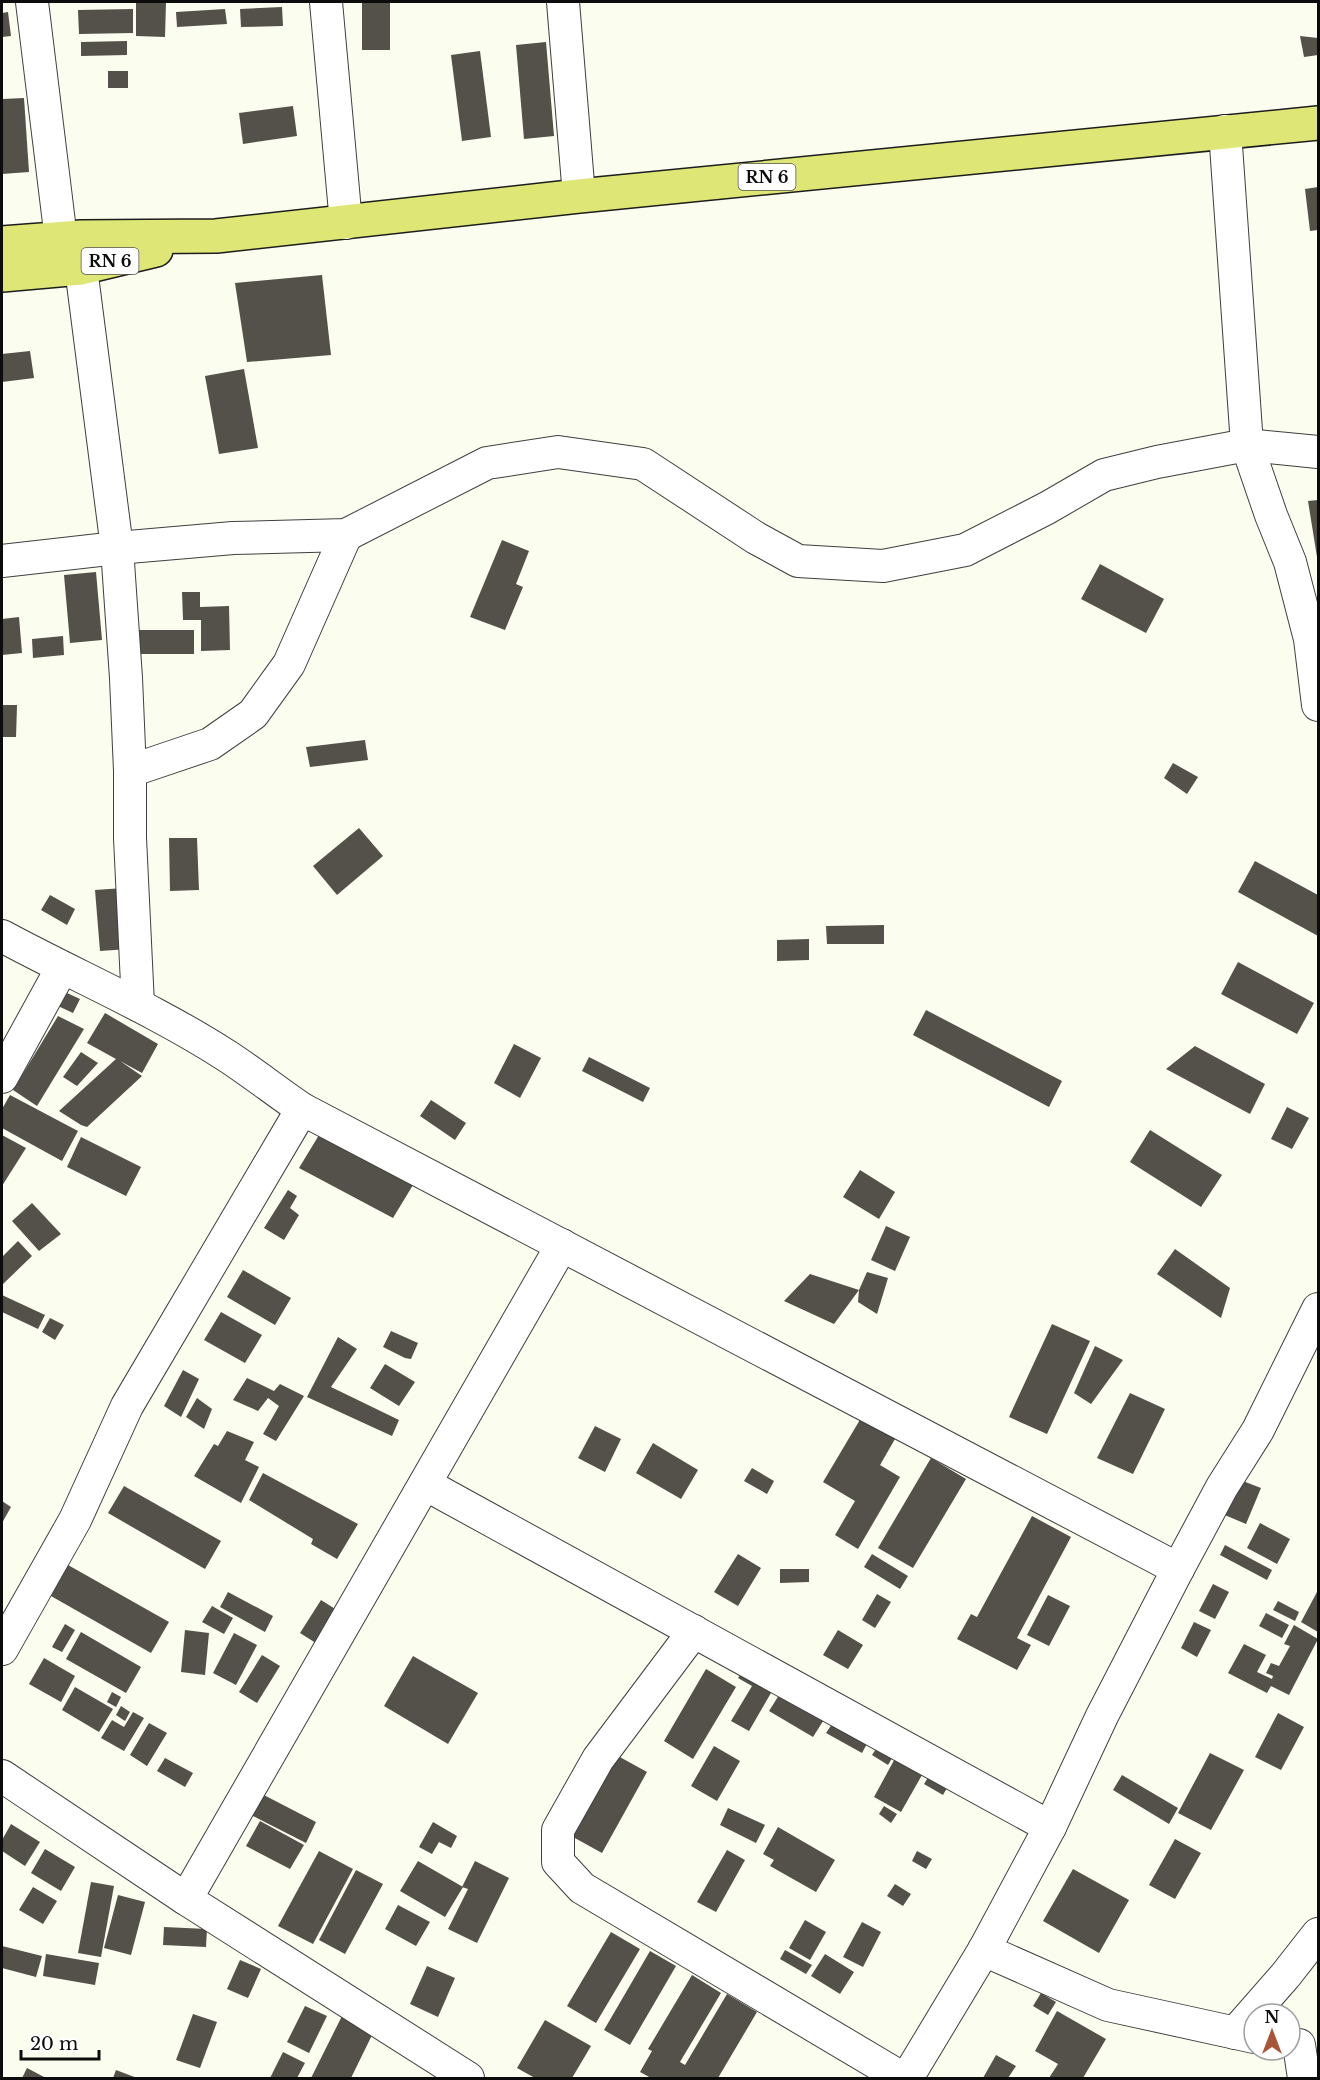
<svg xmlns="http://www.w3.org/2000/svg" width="1320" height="2080" font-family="'Libre Baskerville',serif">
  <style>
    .building { fill: #53514a }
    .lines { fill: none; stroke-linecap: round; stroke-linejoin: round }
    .street-casing { stroke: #3f3f3f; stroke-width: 34 }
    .primary-casing { stroke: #1d1d1d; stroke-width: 36 }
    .street { stroke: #fff; stroke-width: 32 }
    .primary { stroke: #dee675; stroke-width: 33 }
    .labels { text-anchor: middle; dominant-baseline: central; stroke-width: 6; stroke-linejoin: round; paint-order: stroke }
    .shield { fill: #fff; stroke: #555; stroke-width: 1.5 }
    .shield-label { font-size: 16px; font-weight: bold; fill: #0c0c0c }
  </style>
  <rect width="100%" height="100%" fill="#fbfdee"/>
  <g class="building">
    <path d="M136,2H166L165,37L136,36Z"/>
    <rect x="362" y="2" width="28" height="48"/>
    <path d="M282,7L283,26L241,27L240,9Z"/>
    <path d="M133,9V33L79,34L78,10Z"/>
    <path d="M225,9L227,24L177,27L176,12Z"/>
    <path d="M8,12L11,36L2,37V13Z"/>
    <path d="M1300,36L1318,38V55L1304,57Z"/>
    <path d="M127,41V55L81,56V42Z"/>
    <path d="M546,42L554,136L524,139L516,45Z"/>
    <path d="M480,51L491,137L462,141L451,55Z"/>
    <rect x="108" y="71" width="20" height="17"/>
    <path d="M24,98L29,172L2,174V99Z"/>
    <path d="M293,106L297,136L243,144L239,113Z"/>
    <path d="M1318,187V230L1310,231L1305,189Z"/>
    <path d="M322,275L331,355L247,362L235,283Z"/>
    <path d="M30,351L34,378L2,382V354Z"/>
    <path d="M244,369L258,448L219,454L205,376Z"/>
    <path d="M1318,500V557H1317L1308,501Z"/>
    <path d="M502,540L529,551L516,584L523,587L505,630L470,617Z"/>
    <path d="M1100,564L1164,599L1146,633L1081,599Z"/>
    <path d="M96,572L102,640L70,643L64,575Z"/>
    <path d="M182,592H200V607L229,606L230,650L201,651V620H183Z"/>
    <path d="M19,617L22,653L2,655V619Z"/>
    <rect x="130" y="630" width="64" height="24"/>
    <path d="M63,636L64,655L33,658L32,639Z"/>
    <path d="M2,705H17L16,737H2Z"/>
    <path d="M365,740L368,760L310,767L306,747Z"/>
    <path d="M1173,763L1198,777L1187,794L1164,778Z"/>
    <path d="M359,828L383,856L337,895L313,866Z"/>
    <path d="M169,838H197L199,890L170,891Z"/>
    <path d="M1255,861L1318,895V936L1238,892Z"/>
    <path d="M124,888L129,949L100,951L95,890Z"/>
    <path d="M50,895L75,909L67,925L41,910Z"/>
    <path d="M884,925V944H827L826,926Z"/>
    <path d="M809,939V960L777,961V940Z"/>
    <path d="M1238,962L1314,1003L1297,1034L1221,994Z"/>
    <path d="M67,993L80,999L73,1013L58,1006Z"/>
    <path d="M926,1010L1062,1081L1049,1107L913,1035Z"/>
    <path d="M105,1013L158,1044L142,1073L120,1061L142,1076L87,1127L81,1125L59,1111L116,1059L87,1043Z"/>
    <path d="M58,1016L84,1029L37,1106L13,1090Z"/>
    <path d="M514,1044L541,1058L520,1098L494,1083Z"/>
    <path d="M1195,1046L1265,1084L1250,1114L1166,1069Z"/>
    <path d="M81,1052L98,1063L77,1086L63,1077Z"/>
    <path d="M589,1057L650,1088L643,1102L582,1071Z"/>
    <path d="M10,1095L78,1131L62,1161L2,1128V1109Z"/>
    <path d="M431,1100L466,1123L455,1140L420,1116Z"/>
    <path d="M1287,1107L1309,1118L1292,1149L1271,1139Z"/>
    <path d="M1150,1130L1222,1175L1201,1207L1130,1162Z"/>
    <path d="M2,1135L26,1148L2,1186Z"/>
    <path d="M319,1135L413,1185L393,1218L299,1168Z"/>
    <path d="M81,1137L141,1167L126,1196L67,1167Z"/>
    <path d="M860,1170L895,1192L879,1219L843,1197Z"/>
    <path d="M288,1190L297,1196L290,1208L299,1215L284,1240L264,1228Z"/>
    <path d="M32,1203L61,1234L39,1251L12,1221Z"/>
    <path d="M886,1226L910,1237L895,1271L871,1260Z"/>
    <path d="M18,1241L32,1256L2,1285V1257Z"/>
    <path d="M1175,1249L1230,1288L1221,1318L1157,1274Z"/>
    <path d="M243,1270L291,1298L275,1325L227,1297Z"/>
    <path d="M867,1272L888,1278L877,1314L858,1302L859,1290Z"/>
    <path d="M810,1274L859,1290L834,1324L784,1301Z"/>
    <path d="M2,1295L45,1315L38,1329L2,1312Z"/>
    <path d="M221,1312L262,1335L245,1363L204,1340Z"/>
    <path d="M50,1318L64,1325L55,1340L42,1332Z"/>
    <path d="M1052,1324L1090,1341L1047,1434L1009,1417Z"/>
    <path d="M391,1331L418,1343L411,1359L405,1358L383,1347Z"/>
    <path d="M338,1337L357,1349L331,1387L399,1420L392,1436L307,1397Z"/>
    <path d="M1095,1346L1123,1360L1091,1404L1074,1393Z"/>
    <path d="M385,1364L415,1382L399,1406L370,1388Z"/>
    <path d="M183,1370L199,1379L181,1417L164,1406Z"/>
    <path d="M247,1378L274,1391L280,1384L304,1396L276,1441L263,1434L279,1406L268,1398L258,1411L233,1400Z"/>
    <path d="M1130,1393L1165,1409L1133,1474L1097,1458Z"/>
    <path d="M197,1398L212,1409L204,1429L186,1417Z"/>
    <path d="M861,1418L895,1439L880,1465L900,1477L858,1549L835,1535L855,1501L823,1482Z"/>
    <path d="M595,1426L621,1439L605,1472L578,1458Z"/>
    <path d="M227,1431L254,1442L245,1460L259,1467L241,1503L194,1476L214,1444L218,1446Z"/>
    <path d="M653,1443L698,1470L681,1499L636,1473Z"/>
    <path d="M931,1458L966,1479L913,1568L878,1548Z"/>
    <path d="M752,1468L774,1481L767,1494L744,1481Z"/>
    <path d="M263,1473L358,1524L337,1559L311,1544L313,1539L249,1500Z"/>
    <path d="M1235,1478L1261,1488L1246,1524L1220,1513Z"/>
    <path d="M124,1486L221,1541L205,1569L108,1513Z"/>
    <path d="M2,1501L11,1507L2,1523Z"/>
    <path d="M1032,1516L1071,1537L1017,1638L1031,1645L1017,1670L957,1639L971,1614L977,1617Z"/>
    <path d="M1260,1523L1290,1539L1277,1564L1247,1548Z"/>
    <path d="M1225,1545L1272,1570L1267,1580L1220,1555Z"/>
    <path d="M738,1554L761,1568L738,1606L714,1592Z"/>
    <path d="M872,1554L908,1576L900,1589L864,1567Z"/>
    <path d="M68,1565L169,1622L151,1653L51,1596Z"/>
    <path d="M780,1569H809V1582L780,1583Z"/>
    <path d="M1213,1584L1229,1592L1215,1619L1199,1611Z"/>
    <path d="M228,1592L273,1616L265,1632L220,1607Z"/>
    <path d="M1317,1592L1318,1593V1632L1301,1622Z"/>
    <path d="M877,1594L891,1602L875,1628L862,1620Z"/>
    <path d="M1048,1595L1070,1606L1049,1646L1027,1635Z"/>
    <path d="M321,1600L340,1612L319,1645L300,1633Z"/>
    <path d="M1278,1601L1299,1612L1295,1621L1273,1610Z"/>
    <path d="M212,1606L233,1618L224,1634L202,1622Z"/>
    <path d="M1266,1613L1289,1625L1282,1638L1259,1626Z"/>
    <path d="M1194,1622L1211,1630L1197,1657L1181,1648Z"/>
    <path d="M65,1624L75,1630L62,1652L52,1647Z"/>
    <path d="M1294,1625L1318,1639L1289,1695L1271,1686L1267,1693L1228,1673L1244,1644L1266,1655L1257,1672L1272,1679L1273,1676L1266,1673L1271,1663L1279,1666L1290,1646L1284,1644Z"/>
    <path d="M185,1630L209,1633L205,1675L181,1672Z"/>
    <path d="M838,1630L863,1645L848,1669L823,1655Z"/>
    <path d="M81,1632L141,1667L126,1693L66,1659Z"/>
    <path d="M234,1633L257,1645L236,1685L213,1673Z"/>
    <path d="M262,1655L280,1666L257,1703L239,1692Z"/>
    <path d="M413,1656L478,1693L448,1744L384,1706Z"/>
    <path d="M44,1658L75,1676L61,1702L29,1684Z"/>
    <path d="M706,1669L736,1687L693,1759L664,1741Z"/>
    <path d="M744,1669L775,1686L749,1731L731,1721L752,1686L738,1678Z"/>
    <path d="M75,1687L113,1709L99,1732L62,1710Z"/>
    <path d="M112,1692L121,1697L116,1707L107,1702Z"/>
    <path d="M781,1692L825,1718L813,1737L769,1711Z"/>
    <path d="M121,1706L130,1712L125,1721L116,1715Z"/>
    <path d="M133,1712L144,1718L124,1751L101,1738L112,1720L124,1727Z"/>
    <path d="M1278,1713L1304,1727L1281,1770L1255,1757Z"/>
    <path d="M834,1721L869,1740L862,1753L826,1733Z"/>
    <path d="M149,1723L167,1733L147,1766L130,1755Z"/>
    <path d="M880,1743L895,1753L888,1765L872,1755Z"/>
    <path d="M714,1746L740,1761L717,1801L691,1786Z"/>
    <path d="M898,1753L926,1768L901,1812L874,1797Z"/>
    <path d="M1210,1753L1244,1770L1211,1830L1178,1813Z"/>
    <path d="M618,1756L647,1772L602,1853L573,1837Z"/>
    <path d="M165,1758L193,1773L185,1787L157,1771Z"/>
    <path d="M932,1771L951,1781L943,1795L924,1784Z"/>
    <path d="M1122,1775L1178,1808L1169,1824L1113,1790Z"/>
    <path d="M260,1793L316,1822L306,1843L249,1814Z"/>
    <path d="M884,1806L897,1814L891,1823L879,1814Z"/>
    <path d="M728,1808L765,1825L756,1843L720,1825Z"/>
    <path d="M260,1821L304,1845L290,1869L246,1846Z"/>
    <path d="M433,1822L457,1836L451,1848L439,1842L432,1854L419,1847Z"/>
    <path d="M11,1824L40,1842L25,1866L2,1851V1840Z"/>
    <path d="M778,1827L835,1860L816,1892L770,1866L774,1860L763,1854Z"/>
    <path d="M1175,1839L1201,1853L1175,1899L1149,1885Z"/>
    <path d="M45,1849L75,1867L61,1891L31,1873Z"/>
    <path d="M727,1850L745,1860L716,1912L697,1902Z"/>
    <path d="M319,1851L353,1869L313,1944L278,1926Z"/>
    <path d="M917,1851L932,1859L926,1869L912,1861Z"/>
    <path d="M418,1861L463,1887L445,1917L400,1891Z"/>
    <path d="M475,1861L509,1878L477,1943L448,1929L468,1889L462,1887Z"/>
    <path d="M1073,1869L1129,1900L1099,1953L1043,1921Z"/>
    <path d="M356,1870L383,1884L345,1954L319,1940Z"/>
    <path d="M91,1882L114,1886L101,1957L78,1953Z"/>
    <path d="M895,1884L911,1894L903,1906L887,1896Z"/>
    <path d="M33,1887L57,1901L43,1924L19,1910Z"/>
    <path d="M118,1895L145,1902L131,1955L104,1948Z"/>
    <path d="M398,1905L430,1922L416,1946L385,1929Z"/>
    <path d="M805,1920L826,1932L810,1960L789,1948Z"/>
    <path d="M862,1922L881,1932L863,1967L843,1957Z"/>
    <path d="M164,1927L207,1929L206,1947L163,1945Z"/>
    <path d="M611,1932L640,1949L596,2023L567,2006Z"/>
    <path d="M2,1946L42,1956L36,1977L2,1968Z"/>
    <path d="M785,1950L812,1965L806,1974L780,1959Z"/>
    <path d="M650,1951L676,1966L630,2045L604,2030Z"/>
    <path d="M46,1954L99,1963L95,1985L43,1976Z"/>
    <path d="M825,1954L854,1972L840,1994L811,1976Z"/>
    <path d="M240,1960L261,1969L248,1998L227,1989Z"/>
    <path d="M427,1966L455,1978L438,2017L410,2004Z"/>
    <path d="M692,1975L721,1993L680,2062L685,2065L727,1994L757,2012L718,2078H651L640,2072L652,2051L648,2049Z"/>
    <path d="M1041,1993L1056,2002L1048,2015L1033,2006Z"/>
    <path d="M305,2006L327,2016L309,2053L287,2042Z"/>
    <path d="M1057,2011L1106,2039L1083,2078H1049L1058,2064L1035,2051Z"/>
    <path d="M193,2014L217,2022L200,2068L176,2060Z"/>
    <path d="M343,2014L375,2029L351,2078H311Z"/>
    <path d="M545,2020L591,2046L572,2078H535L517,2068Z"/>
    <path d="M283,2052L305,2063L297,2078H270Z"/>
    <path d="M996,2055L1016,2066L1008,2078H983Z"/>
    <path d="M27,2068L46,2078H22Z"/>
    <path d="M116,2070L137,2078H113Z"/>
  </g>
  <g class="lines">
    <g class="street-casing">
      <g id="street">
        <path d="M32,2L61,239"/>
        <path d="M326,2L346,223"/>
        <path d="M563,2L579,196"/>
        <path d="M1225,131L1247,445L1271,515L1290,562L1310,639L1318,705"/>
        <path d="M81,268L117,548L126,678L130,771V838L138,1005"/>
        <path d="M2,561L117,548L233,538L346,535L487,463L558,452L643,464L756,538L798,561L883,566L965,550L1047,508L1104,475L1157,462L1247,445L1318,452"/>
        <path d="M130,771L210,744L253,714L289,664L346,535"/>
        <path d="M2,936C76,976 156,1010 227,1056C253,1073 277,1092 302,1109L1178,1569"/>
        <path d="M2,1077L62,968"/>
        <path d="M425,1484L1050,1827"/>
        <path d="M694,1631L598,1759L558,1830V1862L582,1888L902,2078"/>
        <path d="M2,1649L75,1520L127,1406L302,1109"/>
        <path d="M2,1776L186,1899L468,2078"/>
        <path d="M186,1899L562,1245"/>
        <path d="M984,1950L1108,2005L1254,2037"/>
        <path d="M1235,2033L1285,1976L1318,1934"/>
        <path d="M1299,2045L1304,2078"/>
        <path d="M907,2078L984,1950L1050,1827L1102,1716L1178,1569L1222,1487L1258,1430L1318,1309"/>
      </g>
    </g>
    <g class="primary-casing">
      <g id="primary">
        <path d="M2,243L81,237L216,236L579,196L1318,123"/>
        <path d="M2,275L81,268L156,250"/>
      </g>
    </g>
    <use href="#street" class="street"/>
    <use href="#primary" class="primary"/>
  </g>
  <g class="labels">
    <g class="shield">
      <rect x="738.5" y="164" width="57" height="26" rx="4.5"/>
      <rect x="81.5" y="248" width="57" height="26" rx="4.5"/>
    </g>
    <g class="shield-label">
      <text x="767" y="177">RN 6</text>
      <text x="110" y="261">RN 6</text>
    </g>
  </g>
  <rect width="1320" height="2080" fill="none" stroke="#0c0c0c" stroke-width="6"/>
  <g transform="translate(1272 2032)"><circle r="28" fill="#ffffff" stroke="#9e9e9e" stroke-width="1.5"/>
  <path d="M0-4.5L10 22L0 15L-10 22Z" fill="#a95537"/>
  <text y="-9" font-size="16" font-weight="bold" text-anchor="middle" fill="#0c0c0c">N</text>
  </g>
  <path d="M21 2050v9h78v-9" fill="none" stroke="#0c0c0c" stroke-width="3"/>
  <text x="30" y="2050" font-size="18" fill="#0c0c0c" stroke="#ffffff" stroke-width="4.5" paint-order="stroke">20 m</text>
</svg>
